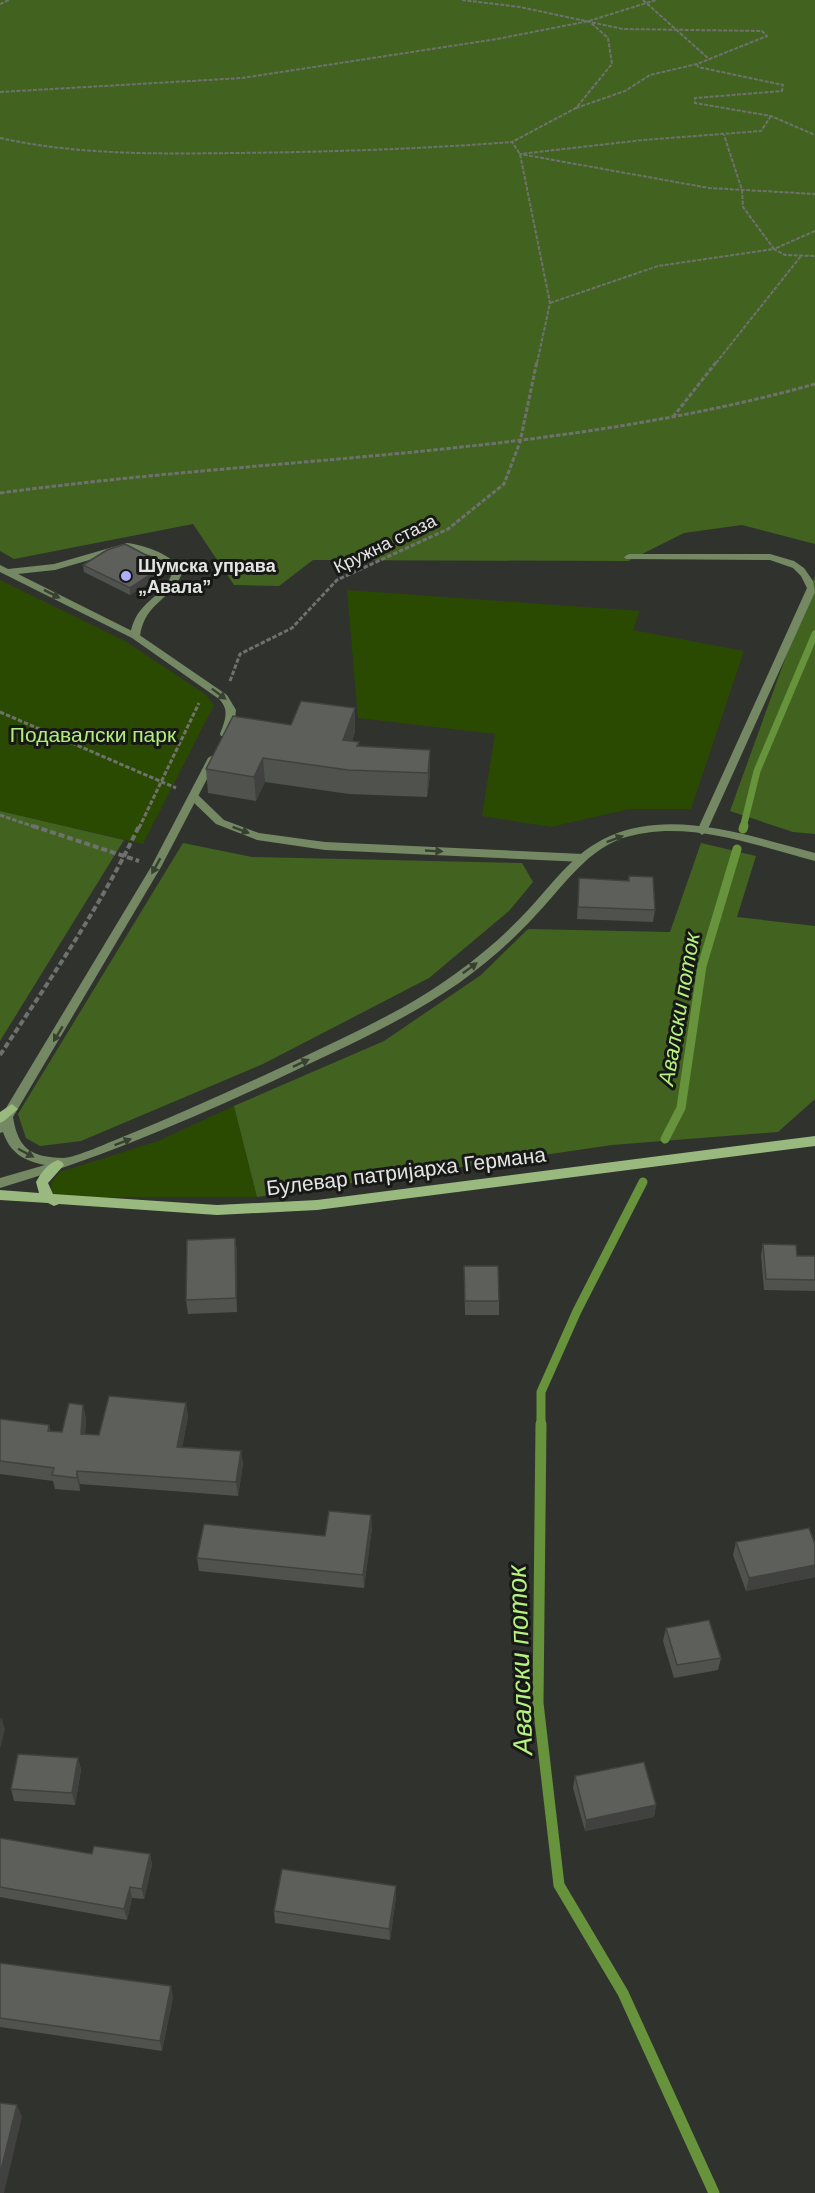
<svg xmlns="http://www.w3.org/2000/svg" width="815" height="2193" font-family="Arial,sans-serif">
  <style>
    .green { fill: #2b4a01 }
    .forest { fill: #426320 }
    .lines { fill: none; stroke-linecap: round; stroke-linejoin: round }
    .stream-far2 { stroke: #66933b; stroke-width: 7 }
    .stream-far1 { stroke: #66933b; stroke-width: 9 }
    .stream { stroke: #66933b; stroke-width: 11 }
    .path-far2 { stroke: #6f716e; stroke-width: 2; stroke-dasharray: 4 1.5; stroke-linecap: butt }
    .path-far1 { stroke: #6f716e; stroke-width: 3; stroke-dasharray: 4.5 2; stroke-linecap: butt }
    .path { stroke: #6f716e; stroke-width: 4; stroke-dasharray: 6 3; stroke-linecap: butt }
    .lane { fill: #748864; fill-rule: evenodd }
    .street { fill: #748864; fill-rule: evenodd }
    .secondary { fill: #99b97f; fill-rule: evenodd }
    .wall { fill: #50524e }
    .shaded-wall { fill: #414240 }
    .building { fill: #5d5f5b; stroke: #414240; stroke-width: 1.5 }
    .oneway { fill: #384032 }
    .poi-dot { fill: #acaffb; stroke: #181917; stroke-width: 2 }
    .labels { text-anchor: middle; dominant-baseline: central; stroke-width: 6; stroke-linejoin: round; paint-order: stroke }
    .far-street-label { font-size: 18px; fill: #e3e5e2; stroke: #181917 }
    .far-poi-label { font-size: 18px; font-weight: bold; fill: #e3e5e2; stroke: #181917; text-anchor: start }
    .park-label { font-size: 21px; fill: #b1ee7b; stroke: #181917 }
    .street-label { font-size: 21px; fill: #e3e5e2; stroke: #181917 }
    .water-label { font-size: 22px; font-style: italic; fill: #b5f27f; stroke: #181917 }
    .near-water-label { font-size: 27px; font-style: italic; fill: #b5f27f; stroke: #181917 }
  </style>
  <rect width="100%" height="100%" fill="#30322e"/>
  <g class="green">
    <path d="M0,580L125,641L205,694L214,705L143,844L0,811Z"/>
    <path d="M347,590L640,611L633,630L744,651L691,809H629L551,827L482,816L495,734L358,718Z"/>
    <path d="M234,1106L257,1197H58L51,1190L52,1182L60,1172L158,1141Z"/>
  </g>
  <g class="forest">
    <path d="M0,0H815V544L742,525L684,533L628,561L313,560L279,586L234,585L193,524L14,559L0,551Z"/>
    <path d="M815,576V834L793,832L730,811Z"/>
    <path d="M0,811L124,840L0,1041Z"/>
    <path d="M183,843L252,857L522,863L533,882L509,911L429,978L263,1064L81,1141L40,1146L26,1138L18,1114Z"/>
    <path d="M701,843L756,856L737,917L815,926V1099L778,1132L612,1145L257,1197L234,1106L384,1041L481,975L528,929L670,932Z"/>
  </g>
  <g class="lines">
    <path class="stream-far2" d="M743,828L757,771L815,634"/>
    <g class="stream-far1">
      <path d="M743,829L744,826"/>
      <path d="M665,1139L681,1108L702,966L737,849"/>
      <path d="M541,1425V1392L577,1311L643,1182"/>
    </g>
    <path class="stream" d="M541,1424L538,1703L559,1885L623,1993L714,2193"/>
    <g class="path-far2">
      <path d="M462,0L520,7L623,29L762,31L767,36L697,64L698,67L783,85L782,91L695,98V103L771,116L815,135"/>
      <path d="M643,0L709,59"/>
      <path d="M0,4L9,0"/>
      <path d="M0,92L242,78L497,39L589,21L656,0"/>
      <path d="M576,108L625,91L650,75L697,64"/>
      <path d="M771,116L761,131L643,140L520,154L709,188L815,194"/>
      <path d="M0,138C77,155 156,154 235,153C328,152 420,149 512,142"/>
      <path d="M815,231L774,249L785,255L815,256"/>
      <path d="M550,303L658,266L774,249L743,207L742,190L724,135"/>
      <path d="M537,363L550,303L520,154L512,142L576,108L612,64L608,38L589,21"/>
      <path d="M716,363L801,256"/>
    </g>
    <g class="path-far1">
      <path d="M673,417L717,361"/>
      <path d="M0,493C272,456 549,458 815,384"/>
      <path d="M230,681L240,654L292,628L337,580L448,529L504,484L520,442L537,361"/>
      <path d="M0,712L176,788"/>
      <path d="M0,815L38,828"/>
      <path d="M139,828L199,703"/>
    </g>
    <g class="path">
      <path d="M33,826L139,861"/>
      <path d="M0,1055C49,981 101,906 139,826"/>
    </g>
    <g class="lane">
      <path d="M127,543C148,546 170,554 183,571C172,601 145,601 140,636L135,639L130,636C136,598 163,601 173,571L166,564L152,556L127,549L55,570L8,575L3,572L8,569L54,564Z"/>
      <path d="M629,554H770L794,561L804,568L813,581L815,592L707,831L702,835L697,831L807,588L801,576L793,568L770,560L626,559L624,557Z"/>
      <path d="M194,794L198,795L224,820L259,833L325,842L583,854L588,858L583,862L325,850L257,840L216,824L190,799L189,797L190,795Z"/>
    </g>
    <g class="street">
      <path d="M0,565L138,634L227,695L236,710L235,719L229,736H221L220,734C225,721 230,710 219,699L132,638L0,572Z"/>
      <path d="M213,755L218,758L161,867L13,1117C18,1149 31,1157 63,1158C75,1158 112,1141 125,1136C182,1113 239,1087 295,1061C349,1035 406,1010 455,974C481,955 506,934 528,910C553,883 575,851 610,836C675,808 751,837 815,853V861C754,845 683,817 620,839C584,853 561,889 535,916C512,941 487,963 459,983C407,1019 349,1045 292,1072C197,1117 101,1158 0,1188V1178L45,1165C24,1161 10,1153 3,1132L0,1133V1118L151,867L208,758Z"/>
    </g>
    <g class="secondary">
      <path d="M12,1104L18,1109L4,1121L0,1123V1112Z"/>
      <path d="M815,1136V1146L317,1210L217,1215L59,1204L54,1206L48,1203L0,1200V1190L39,1193L36,1182C41,1173 47,1164 58,1160L62,1162L64,1165L48,1183L53,1194L217,1205L317,1200Z"/>
    </g>
  </g>
  <g class="wall">
    <path d="M83,565L166,572L130,595L84,572Z"/>
    <path d="M355,708V732L352,741L359,742V746L430,774L427,797L349,794L265,782L256,801L208,793L206,769L291,725Z"/>
    <path d="M629,876L655,910L653,922L577,919L579,878L628,881Z"/>
    <path d="M235,1238L237,1252V1312L188,1314L186,1300Z"/>
    <path d="M763,1244L797,1256H815V1291L764,1290L761,1255Z"/>
    <path d="M464,1266L499,1301V1315H465Z"/>
    <path d="M186,1403L188,1417L182,1447L241,1451L243,1464L238,1496L80,1484V1491L55,1489L53,1481L0,1474V1419L49,1425L50,1431L62,1432L83,1405L86,1419L85,1434L99,1435Z"/>
    <path d="M372,1528L364,1588L199,1571L197,1558Z"/>
    <path d="M736,1542L815,1565V1577L746,1591L733,1555Z"/>
    <path d="M666,1628L721,1658L718,1670L674,1678L663,1641Z"/>
    <path d="M78,1758L81,1770L75,1805L14,1801L11,1789Z"/>
    <path d="M575,1776L656,1805L654,1817L585,1831L573,1788Z"/>
    <path d="M0,1838L92,1854H150L152,1865L144,1899L132,1898L127,1920L0,1897Z"/>
    <path d="M396,1886V1897L390,1940L275,1923L274,1911Z"/>
    <path d="M0,1963L173,1997L162,2051L0,2027Z"/>
  </g>
  <g class="shaded-wall">
    <path d="M165,565L166,572L130,595V588Z"/>
    <path d="M355,708V732L344,764L343,740Z"/>
    <path d="M430,750V774L427,797L428,773Z"/>
    <path d="M263,758L265,782L256,801L254,777Z"/>
    <path d="M235,1238L237,1252V1312L236,1298Z"/>
    <path d="M186,1403L188,1417L179,1460L177,1447Z"/>
    <path d="M83,1405L86,1419L84,1447L81,1434Z"/>
    <path d="M241,1451L243,1464L238,1496L236,1482Z"/>
    <path d="M77,1471L80,1484V1491L77,1478Z"/>
    <path d="M371,1515L372,1528L364,1588L363,1575Z"/>
    <path d="M815,1565V1577L746,1591L749,1578Z"/>
    <path d="M1,1717L5,1729L0,1749V1721Z"/>
    <path d="M78,1758L81,1770L75,1805L72,1793Z"/>
    <path d="M656,1805L654,1817L585,1831L586,1820Z"/>
    <path d="M150,1854L152,1865L144,1899L142,1889Z"/>
    <path d="M396,1886V1897L390,1940L389,1929Z"/>
    <path d="M130,1887L132,1898L127,1920L124,1909Z"/>
    <path d="M171,1986L173,1997L162,2051L160,2041Z"/>
    <path d="M17,2105L22,2117L4,2193H0V2174Z"/>
  </g>
  <g class="building">
    <path d="M125,544L165,565L130,588L83,565L107,550Z"/>
    <path d="M301,701L355,708L343,740L359,742L357,746L430,750L428,773L348,770L263,758L254,777L206,769L233,716L291,725Z"/>
    <path d="M629,876L653,877L655,910L578,907L579,878L629,881Z"/>
    <path d="M235,1238L236,1298L186,1300L187,1240Z"/>
    <path d="M763,1244L796,1245L797,1256H815V1280L766,1279Z"/>
    <path d="M464,1266H498L499,1301H465Z"/>
    <path d="M109,1396L186,1403L177,1447L241,1451L236,1482L77,1471V1478L52,1475L54,1468L0,1461V1419L49,1425L48,1431L62,1432L69,1403L83,1405L81,1434L99,1435Z"/>
    <path d="M329,1511L371,1515L363,1575L197,1558L204,1524L325,1536Z"/>
    <path d="M809,1528L815,1544V1565L749,1578L736,1542Z"/>
    <path d="M709,1620L721,1658L677,1665L666,1628Z"/>
    <path d="M18,1754L78,1758L72,1793L11,1789Z"/>
    <path d="M644,1762L656,1805L586,1820L575,1776Z"/>
    <path d="M0,1838L92,1854L94,1846L150,1854L142,1889L130,1887L124,1909L0,1887Z"/>
    <path d="M282,1869L396,1886L389,1929L274,1911Z"/>
    <path d="M0,1963L171,1986L160,2041L0,2018Z"/>
    <path d="M0,2103L17,2105L0,2174Z"/>
  </g>
  <defs><path id="oneway-solid" d="M-6-.8H1V-3.2L6.5 0L1 3.2V.8H-6Z" transform="scale(1.5)"/></defs>
  <g class="oneway">
    <use href="#oneway-solid" transform="translate(52 594) rotate(27)"/>
    <use href="#oneway-solid" transform="translate(219 694) rotate(37)"/>
    <use href="#oneway-solid" transform="translate(241 830) rotate(21)"/>
    <use href="#oneway-solid" transform="translate(615 839) rotate(-21)"/>
    <use href="#oneway-solid" transform="translate(434 851) rotate(3)"/>
    <use href="#oneway-solid" transform="translate(156 866) rotate(119)"/>
    <use href="#oneway-solid" transform="translate(470 968) rotate(-36)"/>
    <use href="#oneway-solid" transform="translate(58 1034) rotate(121)"/>
    <use href="#oneway-solid" transform="translate(301 1063) rotate(-25)"/>
    <use href="#oneway-solid" transform="translate(123 1142) rotate(-21)"/>
    <use href="#oneway-solid" transform="translate(26 1153) rotate(28)"/>
  </g>
  <circle class="poi-dot" cx="126" cy="576" r="6"/>
  <g class="labels">
    <g class="far-street-label">
      <text transform="translate(385 544) rotate(-26)">Кружна стаза</text>
    </g>
    <g class="far-poi-label">
      <text x="138" y="566">Шумска управа<tspan x="138" dy="21">„Авала”</tspan></text>
    </g>
    <g class="park-label">
      <text x="93" y="734">Подавалски парк</text>
    </g>
    <g class="street-label">
      <text transform="translate(406 1171) rotate(-7)">Булевар патријарха Германа</text>
    </g>
    <g class="water-label">
      <text transform="translate(679 1009) rotate(-80)">Авалски поток</text>
    </g>
    <g class="near-water-label">
      <text transform="translate(520 1660) rotate(-92)">Авалски поток</text>
    </g>
  </g>
</svg>
